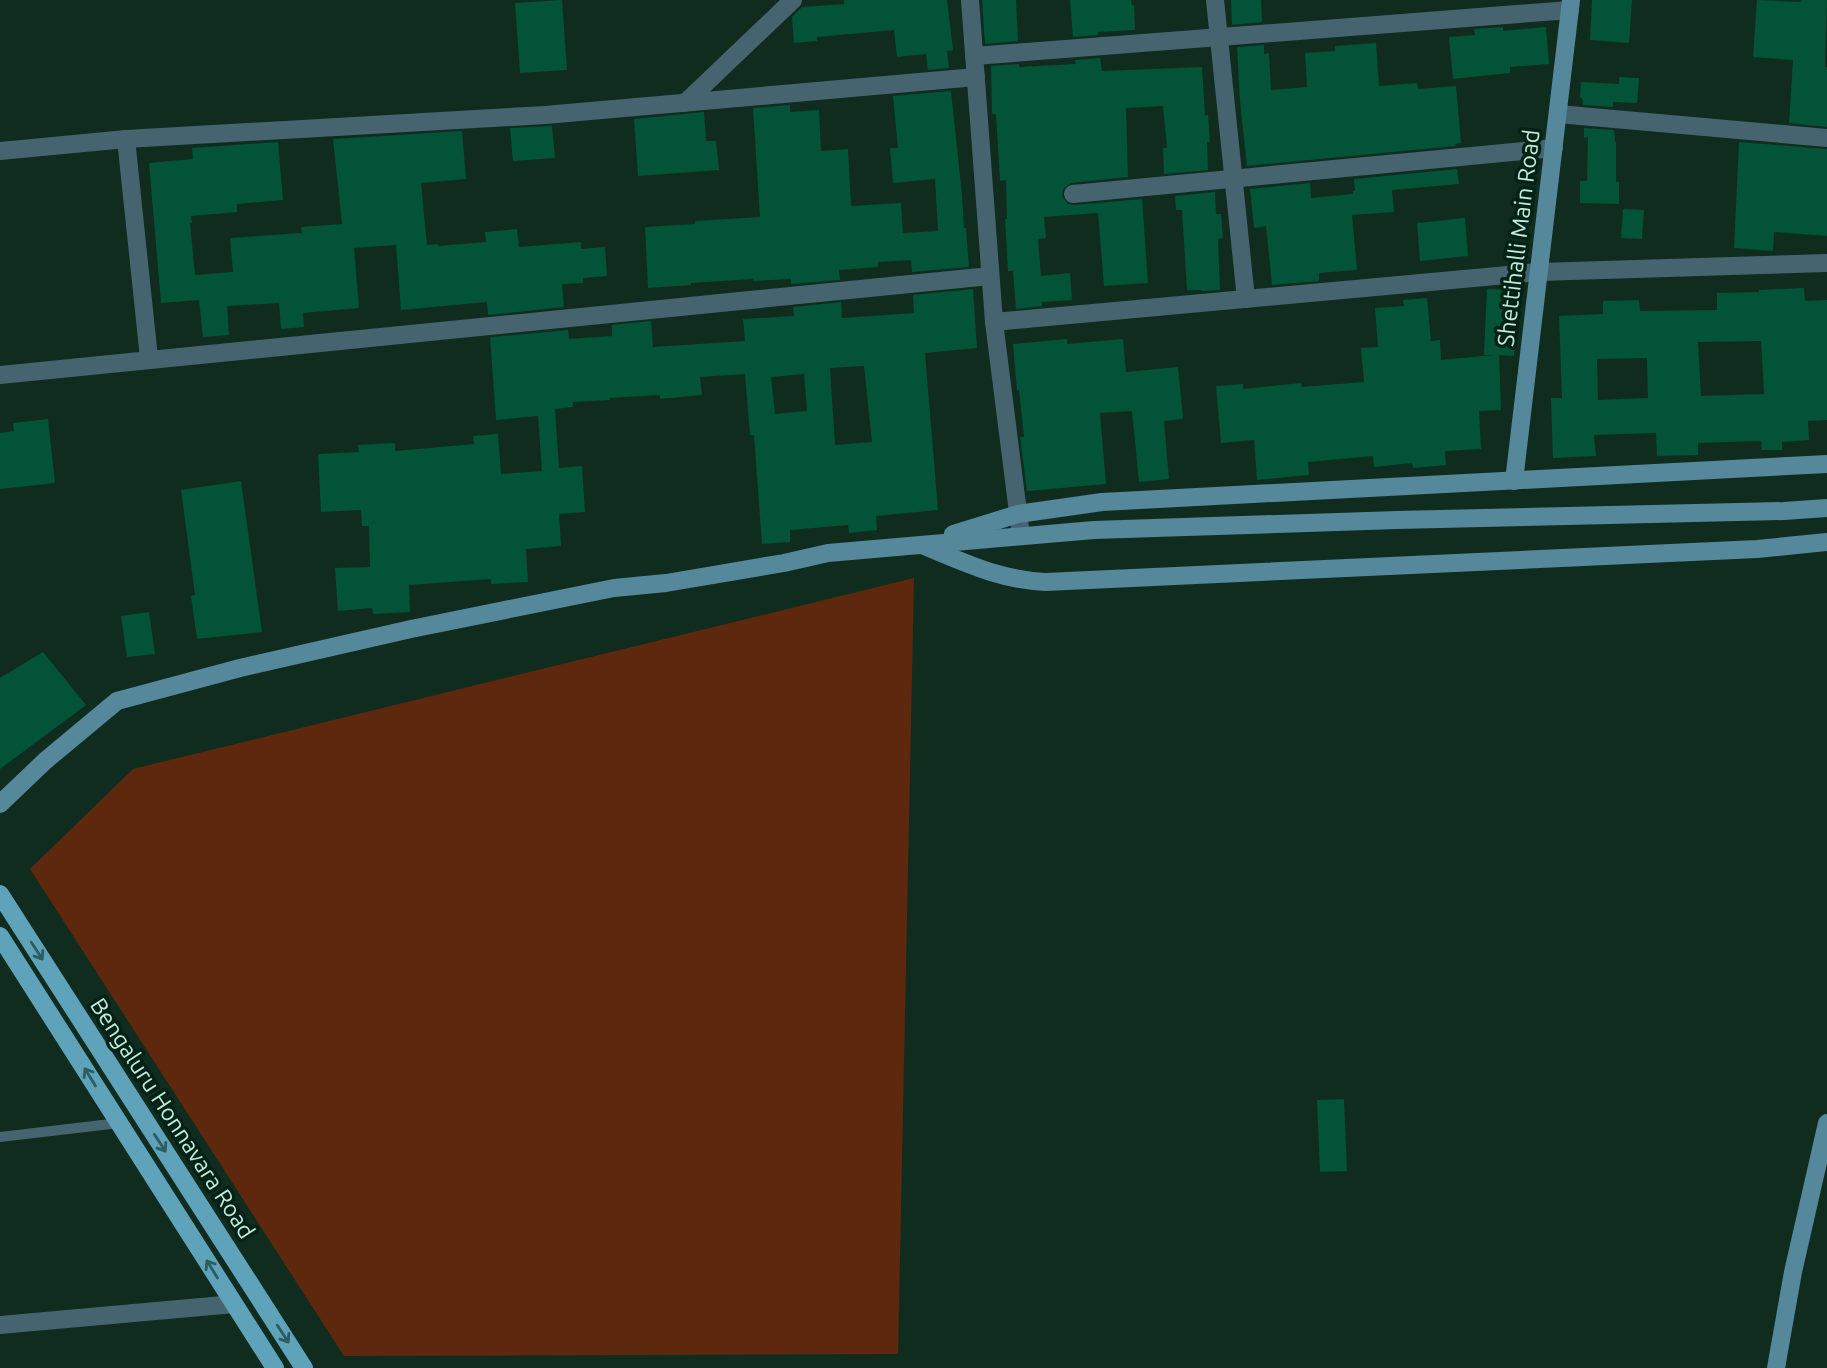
<svg xmlns="http://www.w3.org/2000/svg" width="1827" height="1368" font-family="Ubuntu,sans-serif">
  <style>
    .green { fill: #5e280f }
    .building { fill: #035338; fill-rule: evenodd }
    .lines { fill: none; stroke-linecap: round; stroke-linejoin: round }
    .lane { stroke: #456470; stroke-width: 10 }
    .street { stroke: #456470; stroke-width: 18 }
    .secondary { stroke: #54889a; stroke-width: 18 }
    .primary { stroke: #5fa3bb; stroke-width: 18 }
    .oneway { stroke: #2d5c60 }
    .labels { text-anchor: middle; dominant-baseline: central; stroke-width: 7; stroke-linejoin: round; paint-order: stroke }
    .street-label { font-size: 23px; fill: #c3edd8; stroke: #052216 }
  </style>
  <rect width="100%" height="100%" fill="#102c1f"/>
  <path class="green" d="M914,578L898,1354L344,1356L30,869L133,769Z"/>
  <g class="building">
    <path d="M562,0L567,70L520,73L515,3Z"/>
    <path d="M844,0H947L953,50L947,51L949,68L928,70L926,54L897,57L894,30L817,37V41L794,43L792,17L802,7L844,4Z"/>
    <path d="M982,0H1016L1018,41L985,44Z"/>
    <path d="M1070,0H1131L1132,5H1134L1135,30L1098,32V35L1073,37Z"/>
    <path d="M1231,0H1261L1262,22L1232,25Z"/>
    <path d="M1592,0H1632L1629,43L1590,40Z"/>
    <path d="M1757,0L1800,2L1801,0H1827L1825,67H1827V127L1789,123L1793,60L1753,57Z"/>
    <path d="M1503,27V31L1546,27L1549,64L1510,67V73L1453,79L1449,37L1475,35L1474,29Z"/>
    <path d="M1376,43L1379,86L1417,83L1418,89L1456,86L1461,143L1455,144L1456,146L1247,166L1240,101L1237,47L1264,45V54L1269,53L1271,90L1307,87L1305,53L1335,51V46Z"/>
    <path d="M1100,58L1102,71L1202,67L1205,115H1208L1210,142H1207L1208,170L1164,174L1163,148H1167L1163,106L1126,108L1128,177L1071,183L1063,189L1062,196L1068,204L1074,205L1142,199L1148,283L1104,286L1098,213L1044,217L1046,238L1038,239L1041,276L1070,273L1072,300L1042,302V306L1016,309L1013,271H1008L1005,219H1007L1006,180L1000,181L996,114H992L991,66L1019,64V67L1076,64L1075,60Z"/>
    <path d="M1619,77L1639,78L1637,103L1613,102V107L1583,105L1582,98H1580L1581,82L1619,84Z"/>
    <path d="M951,91L962,195L964,228H966L969,267L912,272L911,260L878,262V267L839,270L840,280L791,284V279L753,281V279L691,283V285L648,288L645,227L695,224V221L760,217L753,108L790,105V112L819,110L821,151L848,149L851,206L901,203L903,233L938,231L935,179L893,183L890,148H898L893,96Z"/>
    <path d="M704,112L706,141H716L719,170L638,176L634,119Z"/>
    <path d="M552,126L555,158L513,161L510,128Z"/>
    <path d="M1584,128L1614,130L1615,141L1616,142V182H1619V204L1580,203V181H1587L1588,137L1584,138Z"/>
    <path d="M462,131L466,179L421,183L427,245L438,244V246L486,242L485,232L517,229L519,247L581,242V249L605,247L607,276L583,278V283L562,284L564,307L488,315L487,302L401,310L396,245L354,248L359,308L303,313L304,327L281,329L279,303L227,306L229,335L203,337L199,300L161,303L149,163L193,159L192,148L278,142L283,200L237,204V212L191,216L192,223H190L195,275L233,272L230,238L302,233L301,227L342,224L333,139Z"/>
    <path d="M1739,142L1827,149V236L1774,232L1773,251L1734,248Z"/>
    <path d="M1457,169L1459,184L1392,190L1394,212L1352,215L1357,270L1319,273V281L1272,285L1266,226L1254,228L1250,189L1310,183L1311,198L1353,194V191H1355L1354,179Z"/>
    <path d="M1215,192L1216,214H1221L1223,238L1218,239L1220,290L1202,291V290H1187L1182,210H1176L1175,196Z"/>
    <path d="M1623,209L1644,210L1642,239L1621,238Z"/>
    <path d="M1465,218L1468,256L1420,261L1417,223Z"/>
    <path d="M1804,288L1805,301L1827,300V420L1808,421L1809,440L1782,442V450H1762L1761,441L1698,443V455L1657,456L1656,433L1594,435L1596,456L1553,458L1551,398H1562L1559,316L1603,314V301L1639,300L1640,311L1717,310V293L1759,292V290ZM1761,341L1764,394L1701,396L1698,342ZM1647,358L1648,398L1598,400L1597,359Z"/>
    <path d="M973,289L977,348L925,353L938,510L876,516L877,530L849,533L848,525L790,530V542L762,544L754,435H750L745,374L700,377L702,395L660,399V395L610,398V400L573,402V407L555,409L559,468L582,466L585,512L559,514L561,546L526,549L528,582L491,584V579L409,585L410,612L373,614L372,608L338,611L335,568L370,567L369,526H362L361,510L321,512L318,454L359,452L358,445L395,443V451L474,444L473,436L498,434L501,474L542,471L538,416L496,420L490,337L568,330L569,339L612,336V325L651,321L653,347L745,341L743,319L794,316L793,307L841,302L842,318L914,313L913,295ZM864,366L872,442L835,445L830,368ZM804,374L807,411L775,414L771,377Z"/>
    <path d="M1487,289L1517,290L1514,356L1499,355L1501,410L1479,411L1481,449L1445,451L1446,465L1413,468L1412,463L1374,467L1373,456L1308,462L1309,475L1257,480L1254,440L1221,443L1216,386L1243,384V389L1301,383L1302,387L1364,382L1361,348L1378,347L1375,308L1404,306L1403,300L1427,298L1431,341L1440,340L1441,360L1494,355H1484Z"/>
    <path d="M1067,339V344L1123,339L1126,372L1178,367L1183,419L1164,421L1169,479L1139,482L1132,411L1100,413L1106,484L1027,491L1020,437H1024L1019,390H1017L1013,344Z"/>
    <path d="M48,419L55,483L0,489V433L14,431L13,423Z"/>
    <path d="M241,481L262,632L197,639L191,596L195,595L181,490Z"/>
    <path d="M149,612L155,654L127,657L121,616Z"/>
    <path d="M43,652L86,705L0,769V678Z"/>
    <path d="M1344,1099L1347,1171L1320,1172L1317,1100Z"/>
  </g>
  <g class="lines">
    <path class="lane" d="M0,1137L119,1123"/>
    <g class="street">
      <path d="M970,0L994,322L1021,536"/>
      <path d="M1215,0L1246,299"/>
      <path d="M974,56L1570,10"/>
      <path d="M685,103L793,0"/>
      <path d="M1558,114L1827,138"/>
      <path d="M126,139L149,358"/>
      <path d="M0,151L126,139L545,115L976,77"/>
      <path d="M1073,194L1554,148"/>
      <path d="M994,322L1539,272L1827,263"/>
      <path d="M0,375L990,276"/>
      <path d="M0,1325L234,1304"/>
    </g>
    <g class="secondary">
      <path d="M1514,481L1571,0"/>
      <path d="M953,534L1018,514L1102,502L1827,464"/>
      <path d="M924,546C966,563 1000,580 1046,582L1757,549L1827,542"/>
      <path d="M0,804L45,761L117,701L240,668L411,629L614,588L666,583L784,563L828,553L1094,530L1397,520L1784,511L1827,508"/>
      <path d="M1776,1368L1793,1272L1827,1123"/>
    </g>
    <g class="primary">
      <path d="M0,894L304,1368"/>
      <path d="M0,936L275,1368"/>
    </g>
  </g>
  <defs><path id="oneway-shaft" d="M-6 0H5M1.5-3L5.5 0L1.5 3" fill="none" stroke-width="1.6" stroke-linecap="round" stroke-linejoin="round" transform="scale(1.75)"/></defs>
  <g class="oneway">
    <use href="#oneway-shaft" transform="translate(37 951) rotate(57)"/>
    <use href="#oneway-shaft" transform="translate(90 1077) rotate(-122)"/>
    <use href="#oneway-shaft" transform="translate(160 1143) rotate(57)"/>
    <use href="#oneway-shaft" transform="translate(212 1269) rotate(-122)"/>
    <use href="#oneway-shaft" transform="translate(283 1334) rotate(57)"/>
  </g>
  <g class="labels">
    <g class="street-label">
      <text transform="translate(1518 238) rotate(-83)">Shettihalli Main Road</text>
      <text transform="translate(173 1118) rotate(57)">Bengaluru Honnavara Road</text>
    </g>
  </g>
</svg>
